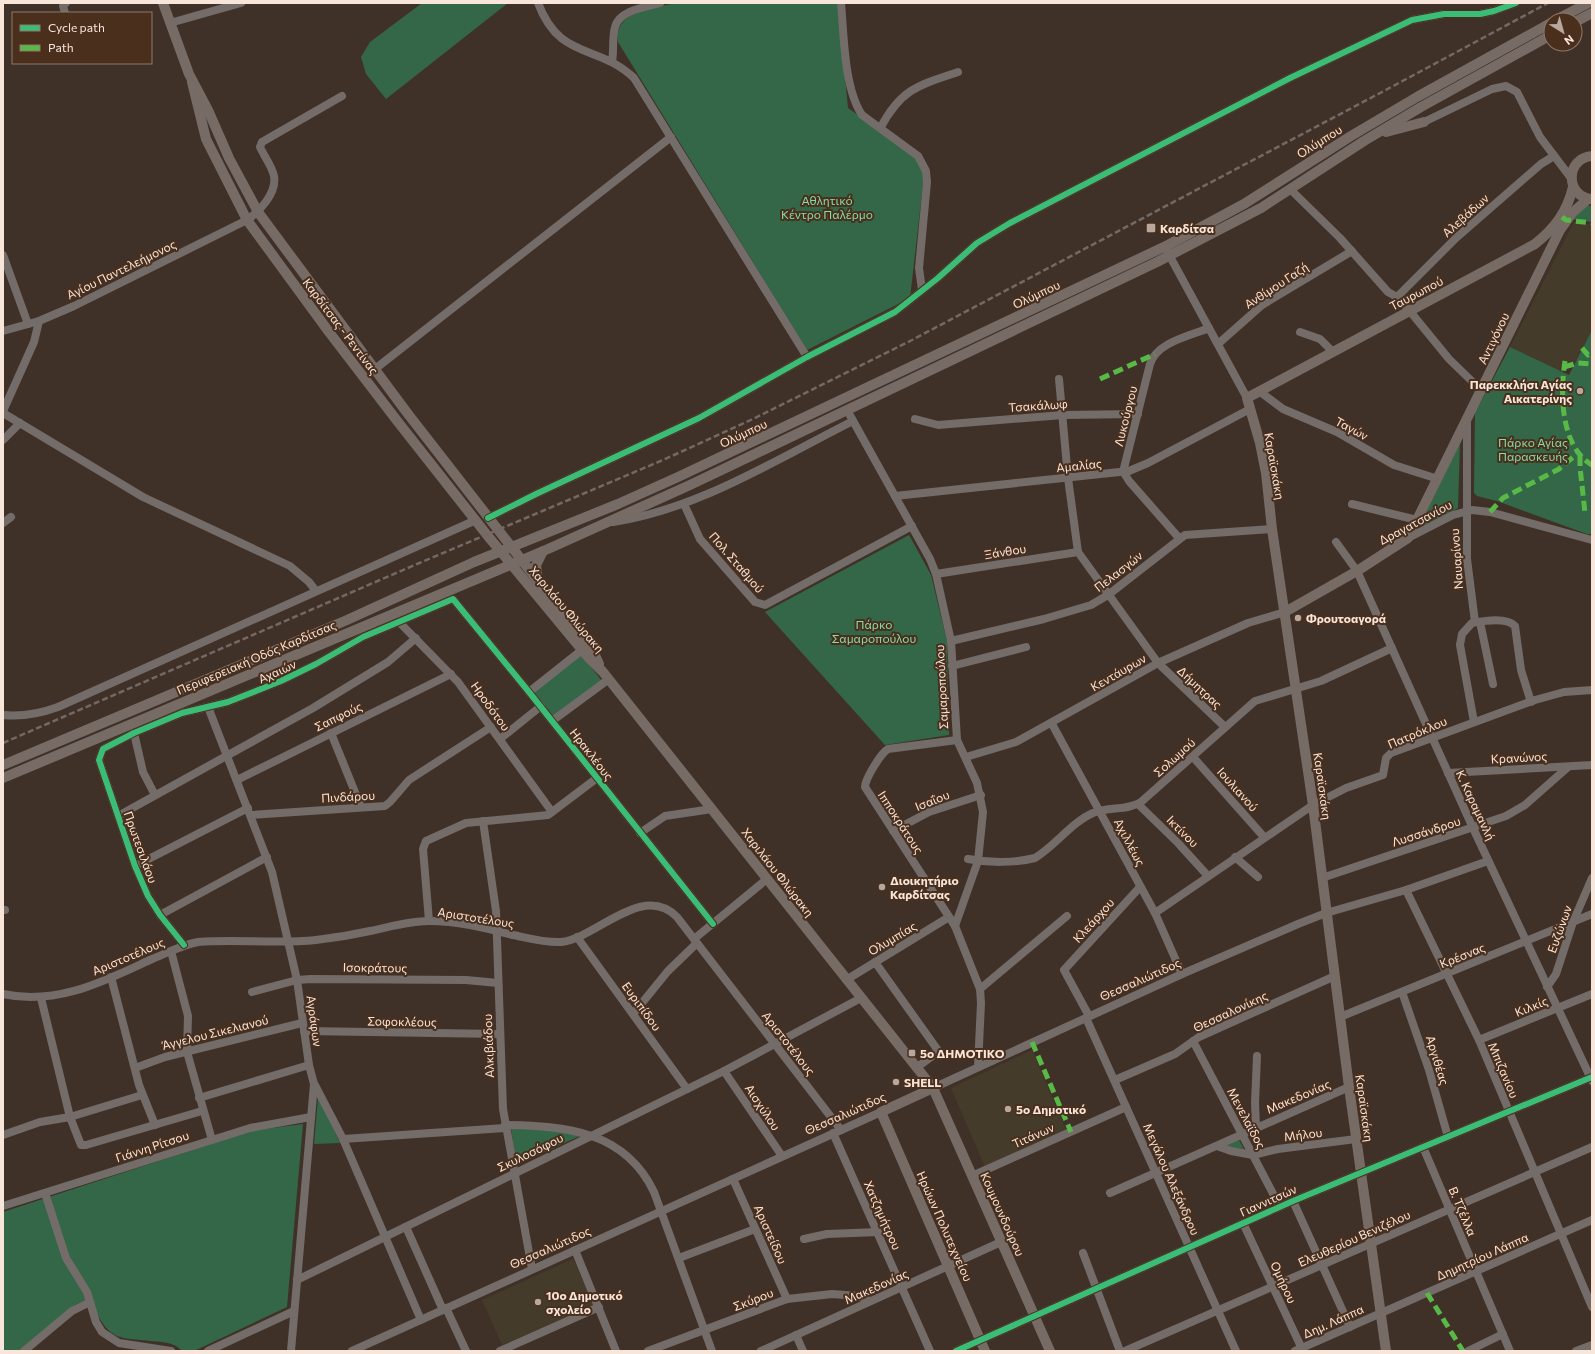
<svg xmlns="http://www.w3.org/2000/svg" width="1595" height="1354" font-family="Commissioner,sans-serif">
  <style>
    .education { fill: #453b2b }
    .green { fill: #346648 }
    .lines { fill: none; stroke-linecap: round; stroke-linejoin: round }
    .minor { stroke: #746c69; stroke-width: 8 }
    .major { stroke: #776b66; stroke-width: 10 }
    .rail { stroke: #736864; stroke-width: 2.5; stroke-dasharray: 6 3; stroke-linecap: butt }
    .quiet { stroke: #58b947; stroke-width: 5; stroke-dasharray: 10 5; stroke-linecap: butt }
    .cycleway-casing { stroke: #4a2f1d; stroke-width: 8 }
    .cycleway { stroke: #3abd76; stroke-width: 6 }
    .poi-dot { fill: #b8a79c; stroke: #4a2f1d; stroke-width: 1.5 }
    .labels { text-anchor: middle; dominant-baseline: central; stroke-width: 4; stroke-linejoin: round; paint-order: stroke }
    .street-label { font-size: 12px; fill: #f8e6db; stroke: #4a2f1d }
    .park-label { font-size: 12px; fill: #84deaa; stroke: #4a2f1d }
    .poi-label { font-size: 12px; font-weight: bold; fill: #f8e6db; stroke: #4a2f1d; text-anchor: start }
  </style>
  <rect width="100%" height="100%" fill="#403128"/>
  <g class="education">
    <path d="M1574,222L1592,225V330L1573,366L1564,361L1559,371L1510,347Z"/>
    <path d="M1032,1050L1066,1130L985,1167L951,1088Z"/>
    <path d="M573,1259L594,1305L502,1345L482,1300Z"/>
  </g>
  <g class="green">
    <path d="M422,3H508L386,99L366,74L361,57L370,42Z"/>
    <path d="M674,3H838L848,108L913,154L916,157L924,176L910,298L807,350L618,42C614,11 650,10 674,3Z"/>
    <path d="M1584,205L1592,206V222L1571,219Z"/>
    <path d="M1592,330V534H1587L1497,501L1477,496L1474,493V486L1475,413L1510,347L1569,375Z"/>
    <path d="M1460,443L1458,508L1427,526L1420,525Z"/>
    <path d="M909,535L931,575L947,641L949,735L885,745L765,612Z"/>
    <path d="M581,654L602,681L554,717L533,691Z"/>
    <path d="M318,1098H319L340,1143L314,1144Z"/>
    <path d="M303,1124L287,1307L194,1351H182C177,1345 170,1343 162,1342C120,1337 107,1345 91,1297L75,1305L20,1351H4L3,1349V1212L251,1131Z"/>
    <path d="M523,1127L582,1135L516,1165L511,1128Z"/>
    <path d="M1239,1140L1244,1149L1223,1147Z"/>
  </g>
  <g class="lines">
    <g class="minor">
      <path d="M538,3C560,61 597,43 634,78L807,357"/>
      <path d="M841,3C844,36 844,88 862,115L918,156L926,171L927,182L919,268L922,290"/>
      <path d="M65,13L63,6L66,3"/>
      <path d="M170,23L241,3"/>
      <path d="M612,62C614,51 612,38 615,27C619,10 646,7 660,3"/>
      <path d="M1424,122L1492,89L1506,86L1517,92L1540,137L1571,178"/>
      <path d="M881,127C901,89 919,85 958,72"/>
      <path d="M1290,189L1340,238L1388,292L1397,297L1404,304L1449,359L1482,391"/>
      <path d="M1167,251L1247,398"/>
      <path d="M3,255L28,324"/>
      <path d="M1397,297L1456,238L1541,164L1554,156"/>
      <path d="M3,331L39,321L74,306L247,220C260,211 277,193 274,176C272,166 264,156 260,147L262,142L342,96"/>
      <path d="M1300,332L1320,339L1333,352"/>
      <path d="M1218,344L1262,305L1352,251"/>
      <path d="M375,369L671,137"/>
      <path d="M1059,379L1068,478L1078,552L1158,663L1225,727"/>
      <path d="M1259,391L1283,409L1337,432L1394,465L1438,479"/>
      <path d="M847,410L930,559L936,574L951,641L957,740L977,783L983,812L978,861L955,926"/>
      <path d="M3,411L34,342L39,321"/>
      <path d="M3,413L143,497L290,566L309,582L316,591"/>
      <path d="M915,419L938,425L1063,415L1138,414"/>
      <path d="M1467,421V559L1475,622"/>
      <path d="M3,440L20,423"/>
      <path d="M895,496L1129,471L1148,463L1250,409"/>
      <path d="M684,504L700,539L755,602L765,605L912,526"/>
      <path d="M1352,504L1417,520"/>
      <path d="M488,518L536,494L699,418L807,357L895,312L938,278L977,243L1010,223L1290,78L1412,20L1444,14H1480L1494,11L1516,3"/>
      <path d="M613,522C699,509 777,459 853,421"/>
      <path d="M3,523L11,517"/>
      <path d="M1179,538L1129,481L1124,473V468L1150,364C1157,342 1190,336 1209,328"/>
      <path d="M1408,538L1453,515L1472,510L1490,512L1592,540"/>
      <path d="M1336,542L1357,571L1473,828L1592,1081"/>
      <path d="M936,574L1078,552"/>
      <path d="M1480,622L1493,684"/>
      <path d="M400,623L458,682L552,812"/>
      <path d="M951,641L1044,619L1091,605L1108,595L1185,535L1272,529"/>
      <path d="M952,666L1026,647"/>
      <path d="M529,692L582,650"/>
      <path d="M208,707L272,872L297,980L309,1065L314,1084L291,1351"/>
      <path d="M3,715C23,717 39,714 58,707L476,520"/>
      <path d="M552,721L609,679"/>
      <path d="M1474,722L1460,645L1462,634L1472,623C1484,621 1506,617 1515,626L1521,670L1531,702"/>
      <path d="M1052,724L1155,913L1182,974"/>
      <path d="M134,733L143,772L155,795"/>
      <path d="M331,733L361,807"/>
      <path d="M500,739L541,706"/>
      <path d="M957,740L888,749C881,753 865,779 865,787L955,926L980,989L981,1003L978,1067"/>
      <path d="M966,757L1016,742L1158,663L1248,623L1285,612"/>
      <path d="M1193,757L1264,837"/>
      <path d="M1448,773L1592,765"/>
      <path d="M237,780L451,674"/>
      <path d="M1138,804L1178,843L1208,876"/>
      <path d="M251,815L385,806L390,802L409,780L491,727"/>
      <path d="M118,816L313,708L388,662L416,638"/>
      <path d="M483,821L496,911L503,1109L532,1269"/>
      <path d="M893,831L929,812L981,795"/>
      <path d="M640,833L665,816L712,809"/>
      <path d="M1235,857L1258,877"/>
      <path d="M968,859C989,863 1015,863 1035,858C1055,846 1072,822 1093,813C1108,806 1127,811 1141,802L1255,701L1321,681L1392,648"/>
      <path d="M135,866L248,808"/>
      <path d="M1322,878L1506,816L1525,805L1568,767"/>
      <path d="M1406,890L1479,1040L1592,1307"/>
      <path d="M3,910H5"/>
      <path d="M1155,913L1313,805L1346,788L1383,775L1386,758L1391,753L1535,700L1564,692L1592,690"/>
      <path d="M160,915L267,857"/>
      <path d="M429,921L423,849L426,841L466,823L548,815L597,778"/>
      <path d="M577,937L687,1089"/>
      <path d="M694,939L767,879"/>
      <path d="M184,945L160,915L148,896L135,866L99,760L103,749L134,733L182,713L228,702L281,681L316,664L363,637L453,599L529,692L713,924"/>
      <path d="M171,951L188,1016L187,1052L212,1140"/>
      <path d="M875,962L937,1049L935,1054L916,1068"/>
      <path d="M111,977L139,1085L155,1125"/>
      <path d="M846,980L949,917"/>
      <path d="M1547,987L1556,974L1573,922L1592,878"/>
      <path d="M980,989L1067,916"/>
      <path d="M252,992L297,980L311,979L466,980L498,983"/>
      <path d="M1402,992L1429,1070L1448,1137"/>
      <path d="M3,994C57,1006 104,981 152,959C167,953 182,945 198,942C237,939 277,944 316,940C334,938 352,935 370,931C389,927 409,921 429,921C458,921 485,928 513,935C528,938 545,943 561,942C597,938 642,882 677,917L841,1130"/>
      <path d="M41,998L70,1117L81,1145H86L202,1111"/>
      <path d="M633,1014L668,971L697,943"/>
      <path d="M1089,1016L1064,970L1140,887"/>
      <path d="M1340,1017L1592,914"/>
      <path d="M1086,1018L1236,1351"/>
      <path d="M304,1031L500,1034"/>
      <path d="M1479,1040L1592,994"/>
      <path d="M1193,1041L1280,1207"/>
      <path d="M135,1068L165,1057L302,1023"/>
      <path d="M724,1071L782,1156"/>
      <path d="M1115,1080L1175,1054L1199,1037L1335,976"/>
      <path d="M315,1085L343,1139L421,1320"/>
      <path d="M933,1088L1182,974L1298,924L1326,913L1406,890L1488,861"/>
      <path d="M199,1098L309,1065"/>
      <path d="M505,1125C566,1126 625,1131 654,1192L712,1351"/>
      <path d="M1256,1127L1255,1103L1257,1056"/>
      <path d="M833,1133L930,1351"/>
      <path d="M3,1135L40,1122L70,1117L142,1095"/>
      <path d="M343,1139L505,1128"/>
      <path d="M1217,1146L1231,1151L1253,1155L1278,1149L1356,1139"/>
      <path d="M1423,1147L1510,1351"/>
      <path d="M972,1176L1126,1107"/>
      <path d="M733,1179L787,1299"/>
      <path d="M45,1193L66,1258L87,1292L96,1322L102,1332L119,1343L171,1351"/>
      <path d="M1110,1193L1349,1087"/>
      <path d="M1293,1201L1350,1327"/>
      <path d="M3,1206L250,1128L311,1117"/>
      <path d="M1243,1223L1303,1351"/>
      <path d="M406,1227L443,1310"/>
      <path d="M804,1239L827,1234L878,1232"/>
      <path d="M575,1250L616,1351"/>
      <path d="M1083,1253L1120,1351"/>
      <path d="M679,1258L755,1229"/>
      <path d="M297,1280L724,1071L861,998"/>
      <path d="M446,1308L466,1351"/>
      <path d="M796,1335L803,1351"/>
      <path d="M24,1351L72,1311L90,1302"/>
      <path d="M208,1351L294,1311"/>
      <path d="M352,1351L881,1112"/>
      <path d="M500,1351L599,1307"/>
      <path d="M648,1351L787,1299L832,1294L858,1296L870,1301"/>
      <path d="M761,1351L1001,1242"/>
      <path d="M956,1351L1293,1201L1592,1077"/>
      <path d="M1125,1351L1592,1147"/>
      <path d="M1295,1351L1592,1220"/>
      <path d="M1468,1351L1503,1334"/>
      <path d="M1576,1351L1592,1345"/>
    </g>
    <g class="major">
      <path d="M163,3L189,74L208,110L229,158L258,212L408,414L594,653L599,664"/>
      <path d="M1556,20L1588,3"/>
      <path d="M1575,22L1592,13"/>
      <path d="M192,82L206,139L247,220L329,332L398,422L487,535L588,657L603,672L933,1088L1050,1351"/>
      <path d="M1386,132L1424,122"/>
      <path d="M1592,156C1565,158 1565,197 1592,199"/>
      <path d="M538,582L536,565L543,551"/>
      <path d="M1285,612L1357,571L1408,538L1560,230L1572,213L1588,199"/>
      <path d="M3,765L347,620L474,562L618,504L678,477L1168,245L1244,204L1351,136L1417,97L1551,23"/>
      <path d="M3,778L548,549L690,485L1157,262L1261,208L1364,141L1421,107L1551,35"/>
      <path d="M933,1088L881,1112L985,1351"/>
      <path d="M1386,1351L1349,1087L1313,805L1272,529L1266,473L1260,443L1247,398L1535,244C1555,228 1567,212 1573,187"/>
    </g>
    <path class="rail" d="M3,743L417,564L663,460L753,419L912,340L1382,92L1548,3"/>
    <g class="quiet">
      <path d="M1562,217L1566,220L1592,223"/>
      <path d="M1582,348L1588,355L1592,353"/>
      <path d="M1565,361C1560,393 1560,446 1592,465"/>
      <path d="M1564,367L1578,363L1592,364"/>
      <path d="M1100,379L1155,354"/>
      <path d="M1580,456V467L1585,513"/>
      <path d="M1490,512L1503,498L1559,469L1578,453"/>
      <path d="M1032,1042L1071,1132"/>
      <path d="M1427,1293L1463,1351"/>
    </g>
    <g class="cycleway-casing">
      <g id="cycleway">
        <path d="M488,518L536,494L699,418L807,357L895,312L938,278L977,243L1010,223L1290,78L1412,20L1444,14H1480L1494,11L1516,3"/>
        <path d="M184,945L160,915L148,896L135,866L99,760L103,749L134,733L182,713L228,702L281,681L316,664L363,637L453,599L529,692L713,924"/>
        <path d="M956,1351L1293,1201L1592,1077"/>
      </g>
    </g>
    <use href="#cycleway" class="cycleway"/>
  </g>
  <g class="poi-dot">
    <rect x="1146" y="223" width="10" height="10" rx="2"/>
    <circle cx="1580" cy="391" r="4"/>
    <circle cx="1298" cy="618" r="4"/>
    <circle cx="882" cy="887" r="4"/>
    <rect x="908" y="1049" width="8" height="8" rx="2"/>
    <circle cx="896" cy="1082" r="4"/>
    <circle cx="1008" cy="1109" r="4"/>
    <circle cx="538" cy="1302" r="4"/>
  </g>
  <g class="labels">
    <g class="street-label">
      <text transform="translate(1319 141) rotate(-32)">Ολύμπου</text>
      <text transform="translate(1465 215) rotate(-42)">Αλεβάδων</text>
      <text transform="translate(121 269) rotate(-26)">Αγίου Παντελεήμονος</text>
      <text transform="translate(1276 285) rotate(-33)">Ανθίμου Γαζή</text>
      <text transform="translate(1416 293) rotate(-28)">Ταυρωπού</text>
      <text transform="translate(1036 294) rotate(-25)">Ολύμπου</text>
      <text transform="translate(341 326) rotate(53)">Καρδίτσας - Ρεντίνας</text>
      <text transform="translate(1493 338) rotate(-64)">Αντιγόνου</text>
      <text transform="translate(1038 405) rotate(-4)">Τσακάλωφ</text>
      <text transform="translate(1125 416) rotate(-76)">Λυκούργου</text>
      <text transform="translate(1352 428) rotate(28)">Ταγών</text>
      <text transform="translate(743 433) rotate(-25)">Ολύμπου</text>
      <text transform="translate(1079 465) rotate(-6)">Αμαλίας</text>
      <text transform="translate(1275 466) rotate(80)">Καραϊσκάκη</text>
      <text transform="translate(1415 522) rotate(-28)">Δραγατσανίου</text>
      <text transform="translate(1005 551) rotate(-9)">Ξάνθου</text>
      <text transform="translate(1456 559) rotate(-94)">Ναυαρίνου</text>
      <text transform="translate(737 562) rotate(49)">Πολ. Σταθμού</text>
      <text transform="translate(1118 571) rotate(-38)">Πελασγών</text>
      <text transform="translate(567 609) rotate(50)">Χαριλάου Φλώρακη</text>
      <text transform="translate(256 657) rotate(-23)">Περιφερειακή Οδός Καρδίτσας</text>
      <text transform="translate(277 671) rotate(-24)">Αχαιών</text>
      <text transform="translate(1118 672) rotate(-30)">Κεντάυρων</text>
      <text transform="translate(941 687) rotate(-93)">Σαμαροπούλου</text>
      <text transform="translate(1200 687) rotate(43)">Δήμητρας</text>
      <text transform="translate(491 706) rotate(54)">Ηροδότου</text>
      <text transform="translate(338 716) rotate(-26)">Σαπφούς</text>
      <text transform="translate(1417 732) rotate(-23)">Πατρόκλου</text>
      <text transform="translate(592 754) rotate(52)">Ηρακλέους</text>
      <text transform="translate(1174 757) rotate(-42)">Σολωμού</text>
      <text transform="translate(1519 757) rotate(-3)">Κρανώνος</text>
      <text transform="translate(1323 786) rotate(82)">Καραϊσκάκη</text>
      <text transform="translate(1238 789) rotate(48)">Ιουλιανού</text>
      <text transform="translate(348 796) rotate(-3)">Πινδάρου</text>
      <text transform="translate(932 800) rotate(-22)">Ισαΐου</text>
      <text transform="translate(1476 805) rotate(65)">Κ. Καραμανλή</text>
      <text transform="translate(901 822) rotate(57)">Ιπποκράτους</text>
      <text transform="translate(1183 831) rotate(45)">Ικτίνου</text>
      <text transform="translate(1426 831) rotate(-18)">Λυσσάνδρου</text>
      <text transform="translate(1130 842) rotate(62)">Αχιλλέως</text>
      <text transform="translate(141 847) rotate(70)">Πρωτεσιλάου</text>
      <text transform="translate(778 872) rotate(52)">Χαριλάου Φλώρακη</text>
      <text transform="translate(476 917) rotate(9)">Αριστοτέλους</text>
      <text transform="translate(1093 920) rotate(-48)">Κλεάρχου</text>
      <text transform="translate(1559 929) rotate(-70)">Ευζώνων</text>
      <text transform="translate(892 938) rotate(-31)">Ολυμπίας</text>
      <text transform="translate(1462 955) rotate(-22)">Κρέσνας</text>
      <text transform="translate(128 956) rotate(-23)">Αριστοτέλους</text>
      <text transform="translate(375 967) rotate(1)">Ισοκράτους</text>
      <text transform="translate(1140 979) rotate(-24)">Θεσσαλιώτιδος</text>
      <text transform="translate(642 1006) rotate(54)">Ευριπίδου</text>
      <text transform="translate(1531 1006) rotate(-22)">Κιλκίς</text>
      <text transform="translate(1230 1011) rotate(-25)">Θεσσαλονίκης</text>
      <text transform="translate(315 1021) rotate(82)">Αγράφων</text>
      <text transform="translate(402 1021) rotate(1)">Σοφοκλέους</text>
      <text transform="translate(215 1032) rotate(-14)">Άγγελου Σικελιανού</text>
      <text transform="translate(789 1043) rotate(52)">Αριστοτέλους</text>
      <text transform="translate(488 1046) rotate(-92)">Αλκιβιάδου</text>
      <text transform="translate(1438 1060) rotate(73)">Αργιθέας</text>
      <text transform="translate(1504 1070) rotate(67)">Μπιζανίου</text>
      <text transform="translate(1298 1096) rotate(-23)">Μακεδονίας</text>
      <text transform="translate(763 1107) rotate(56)">Αισχύλου</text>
      <text transform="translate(1365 1108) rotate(82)">Καραϊσκάκη</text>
      <text transform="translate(845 1113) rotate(-24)">Θεσσαλιώτιδος</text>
      <text transform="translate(1247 1118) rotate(62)">Μενελαϊδος</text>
      <text transform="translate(1303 1134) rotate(-7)">Μήλου</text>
      <text transform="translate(1033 1135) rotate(-24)">Τιτάνων</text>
      <text transform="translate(152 1146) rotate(-18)">Γιάννη Ρίτσου</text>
      <text transform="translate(530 1152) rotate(-26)">Σκυλοσόφου</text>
      <text transform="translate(1172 1179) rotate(66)">Μεγάλου Αλεξάνδρου</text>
      <text transform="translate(1268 1200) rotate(-24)">Γιαννιτσών</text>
      <text transform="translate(1463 1211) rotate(67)">Β. Τζέλλα</text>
      <text transform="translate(1003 1214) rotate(66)">Κουμουνδούρου</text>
      <text transform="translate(883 1215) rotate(66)">Χατζημήτρου</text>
      <text transform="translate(945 1226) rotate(66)">Ηρώων Πολυτεχνείου</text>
      <text transform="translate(771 1234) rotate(66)">Αριστείδου</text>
      <text transform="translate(1354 1238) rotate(-24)">Ελευθερίου Βενιζέλου</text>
      <text transform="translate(550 1247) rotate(-24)">Θεσσαλιώτιδος</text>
      <text transform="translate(1482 1256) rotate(-24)">Δημητρίου Λάππα</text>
      <text transform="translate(1284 1282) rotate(65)">Ομήρου</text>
      <text transform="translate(876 1286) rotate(-24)">Μακεδονίας</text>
      <text transform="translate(753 1299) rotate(-21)">Σκύρου</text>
      <text transform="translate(1333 1321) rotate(-24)">Δημ. Λάππα</text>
    </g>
    <g class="park-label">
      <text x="827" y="200">Αθλητικό<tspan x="827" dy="14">Κέντρο Παλέρμο</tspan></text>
      <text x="1533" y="442">Πάρκο Αγίας<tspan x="1533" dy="14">Παρασκευής</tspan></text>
      <text x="874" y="624">Πάρκο<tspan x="874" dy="14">Σαμαροπούλου</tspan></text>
    </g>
    <g class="poi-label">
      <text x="1160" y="228">Καρδίτσα</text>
      <text x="1572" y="384" text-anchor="end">Παρεκκλήσι Αγίας<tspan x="1572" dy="14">Αικατερίνης</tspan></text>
      <text x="1306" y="618">Φρουτοαγορά</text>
      <text x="890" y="880">Διοικητήριο<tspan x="890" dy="14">Καρδίτσας</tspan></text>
      <text x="920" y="1053">5ο ΔΗΜΟΤΙΚΟ</text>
      <text x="904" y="1082">SHELL</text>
      <text x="1016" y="1109">5ο Δημοτικό</text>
      <text x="546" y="1295">10ο Δημοτικό<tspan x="546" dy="14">σχολείο</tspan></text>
    </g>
  </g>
  <rect width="1595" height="1354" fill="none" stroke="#f8e6db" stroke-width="8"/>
  <rect x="12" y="12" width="140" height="52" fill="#4a2f1d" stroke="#907869"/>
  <rect x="20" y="25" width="20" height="6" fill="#3abd76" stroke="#907869"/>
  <text x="48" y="32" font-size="12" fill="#f8e6db">Cycle path</text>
  <rect x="20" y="45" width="20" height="6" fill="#58b947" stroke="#907869"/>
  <text x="48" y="52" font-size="12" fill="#f8e6db">Path</text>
  <g transform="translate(1563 32) rotate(143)"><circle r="19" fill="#4a2f1d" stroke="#907869"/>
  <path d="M0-3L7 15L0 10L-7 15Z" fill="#b8a79c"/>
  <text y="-6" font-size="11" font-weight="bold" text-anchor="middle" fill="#f8e6db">N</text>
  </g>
</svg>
